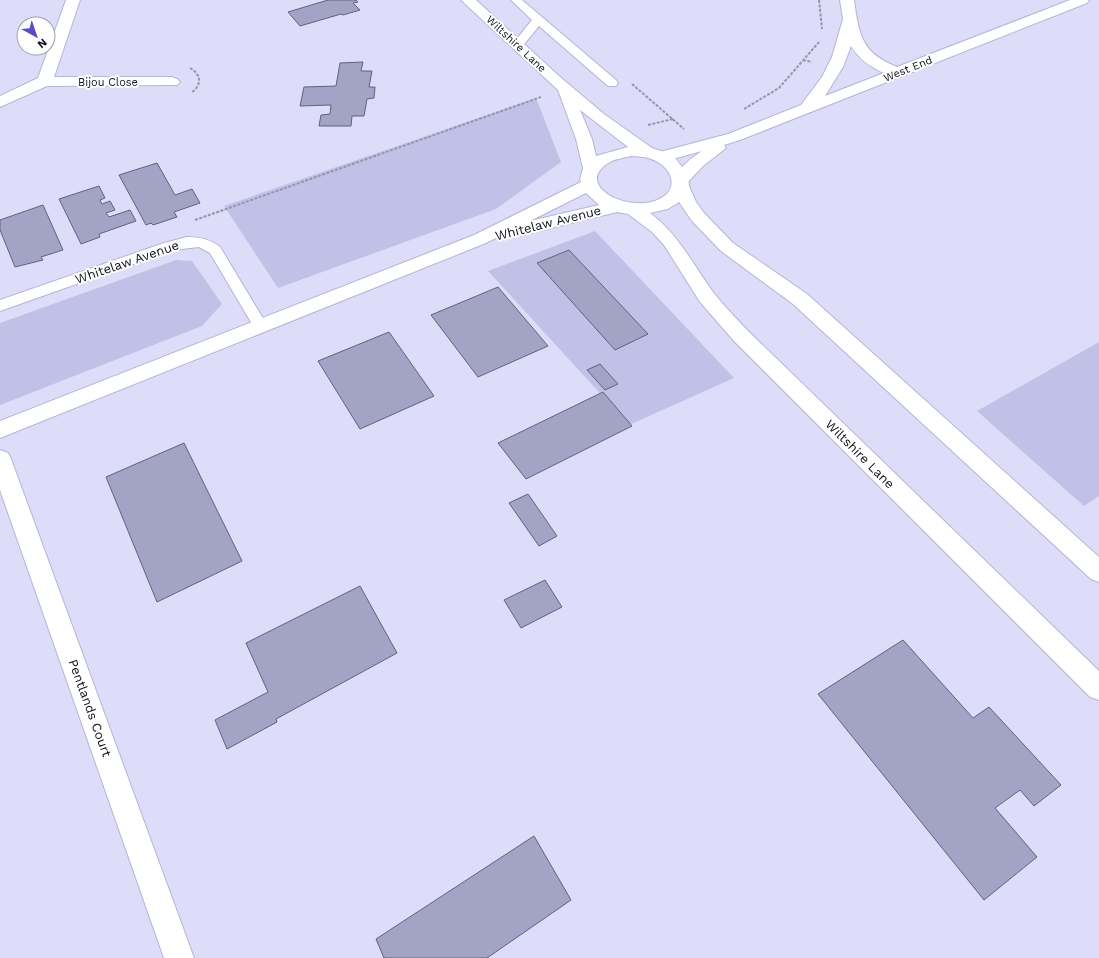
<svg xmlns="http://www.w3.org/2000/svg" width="1099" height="958" font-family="'Work Sans',sans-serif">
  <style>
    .green { fill: #c1c1e8 }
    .building { fill: #a3a4c5; stroke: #61617f }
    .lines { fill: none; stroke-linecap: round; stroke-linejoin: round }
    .lane-casing { stroke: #b4b4d6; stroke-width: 2 }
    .street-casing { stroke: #b4b4d6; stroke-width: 2 }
    .secondary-casing { stroke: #b4b4d6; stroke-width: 2 }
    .path { stroke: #9595ac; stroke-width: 2; stroke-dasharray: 3 1.5; stroke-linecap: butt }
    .lane { fill: #fff; fill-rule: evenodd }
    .street { fill: #fff; fill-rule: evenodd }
    .secondary { fill: #fff; fill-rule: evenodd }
    .labels { text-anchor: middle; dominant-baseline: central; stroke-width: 4; stroke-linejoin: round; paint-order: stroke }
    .far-street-label { font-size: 11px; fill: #11111d; stroke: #fff }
    .street-label { font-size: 13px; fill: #11111d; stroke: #fff }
  </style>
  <rect width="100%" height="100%" fill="#ddddfa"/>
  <g class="green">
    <path d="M536,98L561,162L496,209L278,288L224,206Z"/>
    <path d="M595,231L734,378L629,425L488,271Z"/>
    <path d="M176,260L192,261L222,304L202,326L0,405V323Z"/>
    <path d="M1099,342V496L1084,506L977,411Z"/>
  </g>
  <g class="building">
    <path d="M328,0H356L358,2L353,3L360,10L343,15L341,14L300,26L288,12Z"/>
    <path d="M363,62L361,71H372L369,87H375L374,98L367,99L364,116H352L351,126H319L321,115L330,114L331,105L300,106L304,87L336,86L340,63Z"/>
    <path d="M157,163L175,195L192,189L200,203L174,212L177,217L153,225L151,223L146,225L119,175Z"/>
    <path d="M99,186L105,198L100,200L102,204L110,201L115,210L106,213L109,217L130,210L136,221L99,234L100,237L81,244L59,199Z"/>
    <path d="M43,205L63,250L41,257L43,260L15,267L0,230V220Z"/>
    <path d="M569,250L648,334L615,350L537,263Z"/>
    <path d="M498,287L548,346L478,377L431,315Z"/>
    <path d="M389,332L434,396L360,429L318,361Z"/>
    <path d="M600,364L618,384L605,390L587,370Z"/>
    <path d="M603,392L632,426L526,479L498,443Z"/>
    <path d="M184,443L242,561L157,602L106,477Z"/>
    <path d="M528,494L557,536L539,546L509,503Z"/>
    <path d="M545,580L562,607L521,628L504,600Z"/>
    <path d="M360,586L397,653L276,719L277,722L227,749L215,720L268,692L246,643Z"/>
    <path d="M903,640L973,718L989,707L1061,785L1034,806L1020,790L995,808L1037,857L984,900L818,694Z"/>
    <path d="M534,836L571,900L487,958H384L376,939Z"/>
  </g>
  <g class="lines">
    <g class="lane-casing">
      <g id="lane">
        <path d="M511,0H522L616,80L618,83L616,86H608L539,26L521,48H513L511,46L532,20Z"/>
        <path d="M187,237C199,237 210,239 220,247L267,325L265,329L260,330L255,329L210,253L199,247L173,250L0,311V300L164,243Z"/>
      </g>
    </g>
    <g class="street-casing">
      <g id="street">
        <path d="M66,0H80L54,77H172L177,79L180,82L177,85L47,86L0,107V96L38,78Z"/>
        <path d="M840,0H854C859,36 862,53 897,67L1070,0H1089L1087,3L740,140L724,145L726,148L703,166L687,183L681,184L675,183L673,179C680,167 691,158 702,151L662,162L656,161L654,157L656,153L728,134L801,105L822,77L832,57L843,19ZM851,46C859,59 870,67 884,73L825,96L843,67Z"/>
        <path d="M0,450L8,453L11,459L194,958H164L0,490Z"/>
      </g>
    </g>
    <g class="secondary-casing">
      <path id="secondary" d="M461,0H476L559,76L604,114L652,148L664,152L676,159L688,175L689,186L696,202L704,213L733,243L807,294L1099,557V582L1091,579L793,304L721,251L692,221L679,202L668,209L650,213C679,235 692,263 713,292C724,306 736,318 748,331L1099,671V700L1090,697L734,341L700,302L664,245L652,232L628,214L617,212L518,236L512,234L510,231L486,243L0,438V421L474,235L581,182L580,179L583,168L576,139L558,90ZM580,110L628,147L596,156L592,139ZM630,156C637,157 645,156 651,159C668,164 681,185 663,197C632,217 570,185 610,162C615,159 624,158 630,156ZM586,193L599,205L530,221Z"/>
    </g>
    <g class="path">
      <path d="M819,0L822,29"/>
      <path d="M803,60L812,62"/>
      <path d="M190,68C202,75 202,85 191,93"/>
      <path d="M632,84L684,129"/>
      <path d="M744,109L779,88L819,42"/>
      <path d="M648,125L673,119"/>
      <path d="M195,220L541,97"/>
    </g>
    <use href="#lane" class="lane"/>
    <use href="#street" class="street"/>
    <use href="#secondary" class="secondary"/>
  </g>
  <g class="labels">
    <g class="far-street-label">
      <text transform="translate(516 44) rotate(43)">Wiltshire Lane</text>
      <text transform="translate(908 69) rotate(-22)">West End</text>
      <text x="108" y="82">Bijou Close</text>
    </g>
    <g class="street-label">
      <text transform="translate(548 223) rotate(-14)">Whitelaw Avenue</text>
      <text transform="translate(127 262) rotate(-19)">Whitelaw Avenue</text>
      <text transform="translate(860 454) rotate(45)">Wiltshire Lane</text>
      <text transform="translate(90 708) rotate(70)">Pentlands Court</text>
    </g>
  </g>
  <g transform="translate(36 36) rotate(140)"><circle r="19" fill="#ffffff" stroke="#a0a0a5"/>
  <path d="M0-3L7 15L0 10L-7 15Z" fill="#5d4ac3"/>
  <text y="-6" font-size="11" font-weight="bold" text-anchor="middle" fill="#11111d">N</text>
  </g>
</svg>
